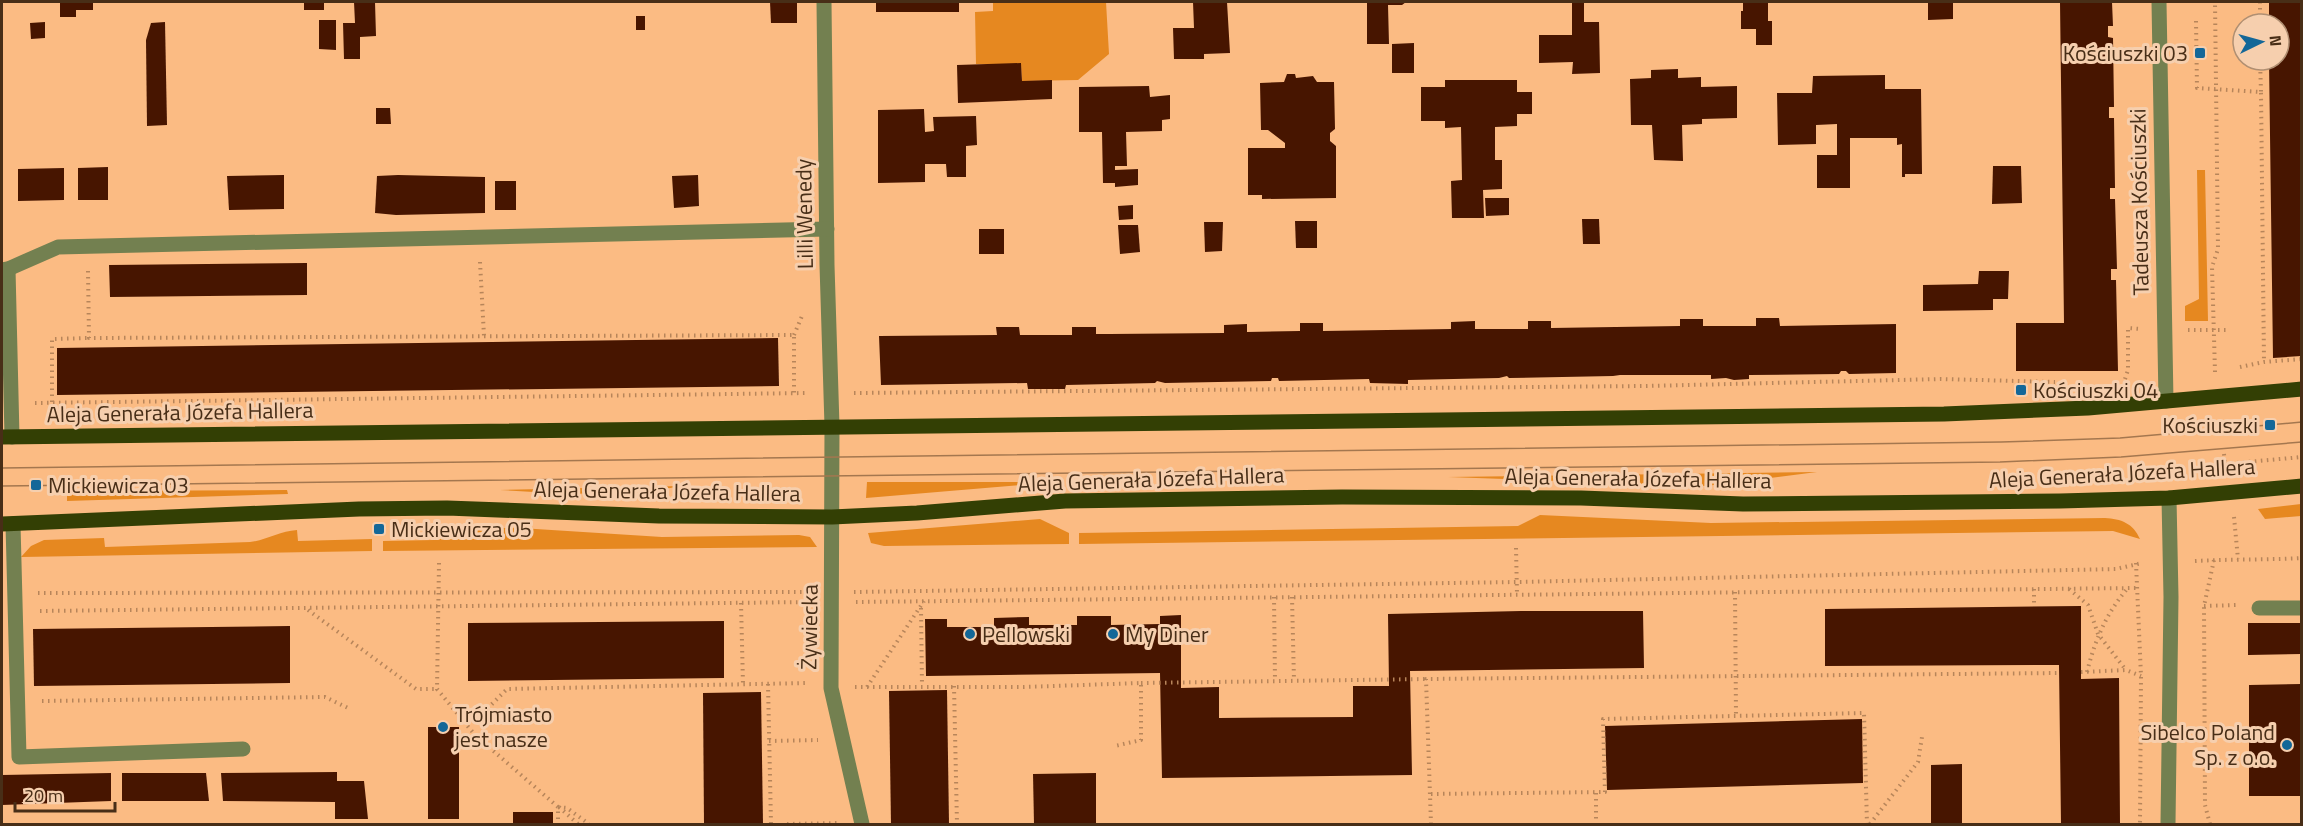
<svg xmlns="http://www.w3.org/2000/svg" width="2303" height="826" font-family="'Titillium Web',sans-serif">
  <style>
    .green { fill: #e68820 }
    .building { fill: #471500 }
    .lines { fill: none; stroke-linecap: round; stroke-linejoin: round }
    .path { stroke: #b7855a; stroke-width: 4; stroke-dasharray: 1.5 4.5; stroke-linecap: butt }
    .minor { stroke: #738050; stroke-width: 15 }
    .major { stroke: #333f04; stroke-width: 15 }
    .tram { stroke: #a4774f; stroke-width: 1.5 }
    .poi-dot { fill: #136798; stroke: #f6cfae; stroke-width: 2 }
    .labels { text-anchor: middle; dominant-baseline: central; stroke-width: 6; stroke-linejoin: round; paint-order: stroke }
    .poi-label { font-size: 22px; fill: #482e17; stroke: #f6cfae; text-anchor: start }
    .street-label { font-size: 22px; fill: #482e17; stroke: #f6cfae }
  </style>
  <rect width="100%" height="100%" fill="#fbbb83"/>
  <g class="green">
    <path d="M993,2H1106L1109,54L1078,80L1022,81L1021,64H976L975,12L993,11Z"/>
    <path d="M2197,170H2205L2208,321H2185V306L2199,299Z"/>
    <path d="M1817,472L1706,486L1448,477Z"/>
    <path d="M867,482H1057L866,498Z"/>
    <path d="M681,486C621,498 561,493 500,490Z"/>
    <path d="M287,490L288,494L67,501V491Z"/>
    <path d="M2301,504V516L2265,519L2258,509Z"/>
    <path d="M1540,515L1711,523L2105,518C2121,519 2133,523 2140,539L2113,531L1079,544V533L1518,526Z"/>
    <path d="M1040,519L1069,533V544L884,546L871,543L868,533Z"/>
    <path d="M434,527L520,528L662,537L799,535L810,537L817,547L383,551V541L434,540Z"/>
    <path d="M297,530L298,541L372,539V551L21,557L31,546L44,540L104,538L105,547L250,542C267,540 280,531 297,530Z"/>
  </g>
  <g class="building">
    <path d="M60,2H93V10H76V17H60Z"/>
    <rect x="304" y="2" width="20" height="8"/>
    <path d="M354,2H375L376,36L360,37V59H344L343,23H355Z"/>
    <path d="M770,2H797V23H771Z"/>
    <rect x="876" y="2" width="83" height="10"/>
    <path d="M1193,2H1227L1230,53L1204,54V59H1174L1173,28H1194Z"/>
    <path d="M1375,2H1406L1402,5H1388L1389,44H1367V3Z"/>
    <path d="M1572,2H1584V22H1599L1600,73L1572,74L1573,62L1539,63V35H1572Z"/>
    <path d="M1743,2H1768V21H1772V45H1756V29H1741V11H1743Z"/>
    <path d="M1928,2H1953V19L1928,20Z"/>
    <path d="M2060,2H2112L2113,26H2108V37L2113,38L2114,107H2109V118H2114L2115,188H2110V199H2115L2117,269H2111V280H2116L2118,371H2016V323H2064Z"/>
    <path d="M2269,2H2301V356L2273,358L2269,60H2279V24H2269Z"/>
    <rect x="636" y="16" width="9" height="14"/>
    <path d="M319,20H336V50L319,49Z"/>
    <path d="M45,22V38L31,39L30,23Z"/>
    <path d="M165,22L167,125L147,126L146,40L151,23Z"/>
    <path d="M1414,43V73H1392V44Z"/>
    <path d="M1021,63L1022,81L1052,80V99L958,103L957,65Z"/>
    <path d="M1678,69V78L1701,77V87L1737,86V118L1702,119V124L1682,125L1683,161L1654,160L1652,125H1631L1630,79L1651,78V70Z"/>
    <path d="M1287,74H1295L1296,78L1313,76L1317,82H1334L1335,129L1330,133V141L1336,146V198L1262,199V195H1248V148H1285V143L1268,130H1261L1260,83L1284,82Z"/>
    <path d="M1885,75V89H1921L1922,174H1905V177H1902V144L1897,145V138H1850V188H1817V155H1837V124L1816,125V144L1778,145L1777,93H1812L1813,76Z"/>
    <path d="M1445,80H1517V92H1532V114H1517V126L1495,127V160H1502V189L1483,190L1484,218H1452L1451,181L1462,180L1461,127L1445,128V121H1421V87H1445Z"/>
    <path d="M1149,86L1150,97L1170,95V119L1162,120V131L1126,132L1127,166H1115V170L1138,169V185L1115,187V183H1103L1102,132H1079V87Z"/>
    <path d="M376,108H390L391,124H376Z"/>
    <path d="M924,109L925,132L934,131L933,117L976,116L977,145L966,146V177H947L946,164H925V182L878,183V110Z"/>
    <path d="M1993,166H2021L2022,203L1992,204Z"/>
    <path d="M108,167V200H78V168Z"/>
    <path d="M64,168V200L18,201V169Z"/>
    <path d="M284,175V209L229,210L227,176Z"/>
    <path d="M398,175L485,177V213L396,215L375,213L377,176Z"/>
    <path d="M698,175L699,206L674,208L672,176Z"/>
    <rect x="495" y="181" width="21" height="29"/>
    <path d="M1485,198H1509V215L1486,216Z"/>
    <path d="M1133,205V219L1119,220L1118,206Z"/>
    <path d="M1582,219H1599L1600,244H1583Z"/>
    <path d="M1295,221H1317V248H1296Z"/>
    <path d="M1204,222H1223L1222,251L1205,252Z"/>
    <path d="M1118,225H1138L1140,252L1120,254Z"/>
    <rect x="979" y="229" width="25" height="25"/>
    <path d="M307,263V295L110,297L109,265Z"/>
    <path d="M1979,271H2009L2008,299H1993V310L1923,311V285L1978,284Z"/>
    <path d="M1756,318H1779L1780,326L1896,324V373L1849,374L1846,371H1841L1839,374L1749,375V379L1734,380L1726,378L1711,379V375H1620L1613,376L1509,378L1507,376L1499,378L1408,380V384L1370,383L1369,379L1279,381L1278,378H1272L1271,381L1165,383L1157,381L1155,383L1066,385L1065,389H1028L1027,383L881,385L879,336L997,335L996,327H1019L1020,335H1072V327H1096V334H1110L1224,333V325L1247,324V332L1300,331V323H1323V331L1451,329V322L1475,321V329H1528V321H1551V328L1680,326V319H1703V326H1756Z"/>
    <path d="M778,338L779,386L57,395V348Z"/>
    <path d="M2081,606V679L2119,678L2120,824H2061L2059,665L1825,666V609Z"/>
    <path d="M1521,611H1643L1644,668L1410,671L1412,775L1162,778L1160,673L926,676L925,619H947V627H994V618L1029,617V625H1077V616H1111V625L1160,624V616L1181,615V688L1219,687V718L1353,717V686H1389L1388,614Z"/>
    <path d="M724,621V678L468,681V623Z"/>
    <path d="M2248,623H2301V654L2248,655Z"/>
    <path d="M290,626V683L34,686L33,629Z"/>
    <path d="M2301,684V796H2249V685Z"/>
    <path d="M947,690L949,824H891L889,691Z"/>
    <path d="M761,692L763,824H704L703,693Z"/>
    <path d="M1862,719L1863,783L1607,790L1605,726Z"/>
    <rect x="428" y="727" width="31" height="92"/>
    <path d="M1962,764V824H1931V765Z"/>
    <path d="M337,772V781H364L368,819H335V802L223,801L221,773Z"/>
    <path d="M111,773V801L2,805V775Z"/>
    <path d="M122,773H206L209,801H122Z"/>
    <path d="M1096,773V824H1034L1033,774Z"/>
    <rect x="513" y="812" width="40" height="12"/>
  </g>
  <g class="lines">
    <g class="path">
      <path d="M2260,2V24"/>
      <path d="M2196,21L2197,88L2261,92L2264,362"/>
      <path d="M2260,60L2261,92"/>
      <path d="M480,262L484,336"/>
      <path d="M88,271L89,338L794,335V393"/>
      <path d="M2188,330H2226"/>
      <path d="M794,335L802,316"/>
      <path d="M2240,367L2264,362L2302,359"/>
      <path d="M2215,372L2212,267L2218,249L2215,2"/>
      <path d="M2125,379L2128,370V328L2141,329"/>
      <path d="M854,393L1646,386L1941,379L2055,382"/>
      <path d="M52,402V339L89,338"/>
      <path d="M35,403L808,393"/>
      <path d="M2224,454L2225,464"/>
      <path d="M2225,464L2302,457"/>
      <path d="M2234,517L2238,559"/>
      <path d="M1516,548L1517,594"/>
      <path d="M2195,561C2231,559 2266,560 2302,558"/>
      <path d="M439,563L437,689L475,735L558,807V824"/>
      <path d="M2136,563L2141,676L2140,824"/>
      <path d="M2034,589V605"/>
      <path d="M2069,589L2088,605L2098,634L2126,670"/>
      <path d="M854,592L1517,582L2116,569L2142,563"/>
      <path d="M1735,592L1736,715"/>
      <path d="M38,593L808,592"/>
      <path d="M1274,597L1275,681"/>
      <path d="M1292,597L1294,681"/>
      <path d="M856,602L2137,588"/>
      <path d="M741,603L743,684"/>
      <path d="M2204,606L2236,605"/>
      <path d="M921,608L922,685"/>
      <path d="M308,610L416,689H437"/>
      <path d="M40,611L809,602"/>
      <path d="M2081,672L2126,670L2141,676"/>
      <path d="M2087,672C2095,640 2106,614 2127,589"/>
      <path d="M1141,683L1426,679"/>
      <path d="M768,684L771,824"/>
      <path d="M954,686L957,824"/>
      <path d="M855,687H867L924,601"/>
      <path d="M867,687H1024L1141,683V740L1115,746"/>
      <path d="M42,701L325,697L348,708"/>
      <path d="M479,717L507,689L806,683"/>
      <path d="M769,741L818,740"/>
      <path d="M1596,793V824"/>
      <path d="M1431,794L1605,792L1603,719L1864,713L1867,824"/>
      <path d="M558,807L567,808L589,824"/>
      <path d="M559,807L578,824"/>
      <path d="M787,824L838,823"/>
      <path d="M1431,824L1426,679L2059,673"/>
      <path d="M1870,824L1918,762L1922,737"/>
      <path d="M2210,824L2205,805L2204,606L2214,560"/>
    </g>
    <g class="minor">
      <path d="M824,2L827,265L832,426L831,688L862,824"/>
      <path d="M2159,2L2166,401"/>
      <path d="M8,269L12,437"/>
      <path d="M2,270L8,269L58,247L827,229"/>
      <path d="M13,524L19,757L243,749"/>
      <path d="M2259,608H2302"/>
      <path d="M2168,824L2171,597L2169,498"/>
    </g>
    <g class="major">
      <path d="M2,437L1944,414L2088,408L2302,389"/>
      <path d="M2,524L359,509L447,508L659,516L832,517L917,513L1065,501L1342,497L1581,498L1743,504L2060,501L2169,498L2302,486"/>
    </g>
    <g class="tram">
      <path d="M2,468L2001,442L2120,438L2302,422"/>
      <path d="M2,486L2000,462L2121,457L2302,442"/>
    </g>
  </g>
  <g class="poi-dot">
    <rect x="2194" y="47" width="12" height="12" rx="3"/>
    <rect x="2015" y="384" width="12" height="12" rx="3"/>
    <rect x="2264" y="419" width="12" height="12" rx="3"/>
    <rect x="30" y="479" width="12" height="12" rx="3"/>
    <rect x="373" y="523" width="12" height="12" rx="3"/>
    <circle cx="970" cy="634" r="6"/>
    <circle cx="1113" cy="634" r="6"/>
    <circle cx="443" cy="727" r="6"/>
    <circle cx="2287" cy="745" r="6"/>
  </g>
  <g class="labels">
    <g class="poi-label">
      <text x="2188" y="53" text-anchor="end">Kościuszki 03</text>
      <text x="2033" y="390">Kościuszki 04</text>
      <text x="2258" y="425" text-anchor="end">Kościuszki</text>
      <text x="48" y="485">Mickiewicza 03</text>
      <text x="391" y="529">Mickiewicza 05</text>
      <text x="982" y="634">Pellowski</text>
      <text x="1125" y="634">My Diner</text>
      <text x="455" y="714">Trójmiasto<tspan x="455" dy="25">jest nasze</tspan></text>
      <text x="2275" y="732" text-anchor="end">Sibelco Poland<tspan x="2275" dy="25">Sp. z o.o.</tspan></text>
    </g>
    <g class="street-label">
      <text transform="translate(2139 202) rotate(-91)">Tadeusza Kościuszki</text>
      <text transform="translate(804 214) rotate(-91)">Lilli Wenedy</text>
      <text transform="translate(180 412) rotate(-1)">Aleja Generała Józefa Hallera</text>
      <text transform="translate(2122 473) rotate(-3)">Aleja Generała Józefa Hallera</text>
      <text transform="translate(1638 478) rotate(1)">Aleja Generała Józefa Hallera</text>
      <text transform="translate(1151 479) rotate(-2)">Aleja Generała Józefa Hallera</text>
      <text transform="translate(667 491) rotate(1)">Aleja Generała Józefa Hallera</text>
      <text transform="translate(809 627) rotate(-89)">Żywiecka</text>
    </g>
  </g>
  <rect width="2303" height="826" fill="none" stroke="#482e17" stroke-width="6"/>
  <g transform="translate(2261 42) rotate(85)"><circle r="28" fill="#f6cfae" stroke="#b08f72" stroke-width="1.5"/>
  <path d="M0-4.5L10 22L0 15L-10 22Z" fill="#136798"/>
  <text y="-9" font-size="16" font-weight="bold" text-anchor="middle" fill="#482e17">N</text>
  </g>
  <path d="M15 802v9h100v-9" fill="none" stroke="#482e17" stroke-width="3"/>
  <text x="24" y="802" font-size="18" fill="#482e17" stroke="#f6cfae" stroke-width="4.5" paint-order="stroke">20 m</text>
</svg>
